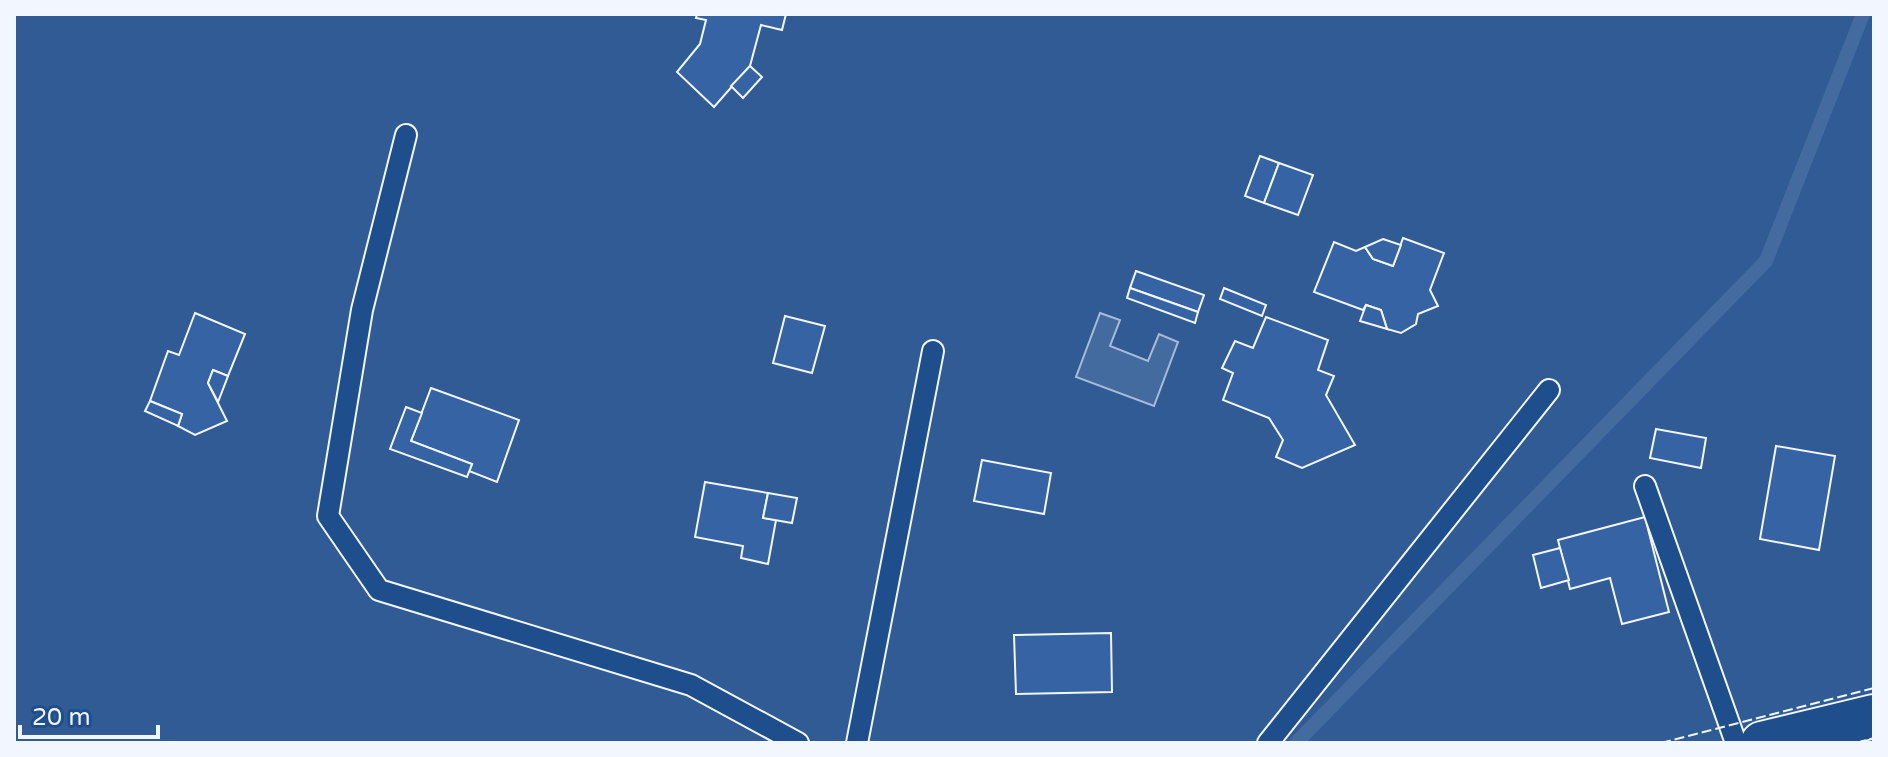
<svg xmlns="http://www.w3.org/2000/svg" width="1888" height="757" font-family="'Varela Round',sans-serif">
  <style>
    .built { fill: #305b95; stroke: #a8bbd7; stroke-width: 2 }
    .water { fill: #446ba0; stroke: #a8bbd7; stroke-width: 2 }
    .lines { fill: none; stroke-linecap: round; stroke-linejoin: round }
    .stream { stroke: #446ba0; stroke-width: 14 }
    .building { fill: #3563a3; stroke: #f2f6ff; stroke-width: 2 }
    .service-casing { stroke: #f2f6ff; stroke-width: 24 }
    .minor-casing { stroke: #f2f6ff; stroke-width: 46 }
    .service { stroke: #1f4e8c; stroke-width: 20 }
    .minor { stroke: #1f4e8c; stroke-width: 42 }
    .fence { stroke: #f2f6ff; stroke-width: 2; stroke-dasharray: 10 4; stroke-linecap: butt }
  </style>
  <rect width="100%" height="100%" fill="#1f4e8c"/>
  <rect class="built" x="14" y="14" width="1860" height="729"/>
  <path class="water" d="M1100,313L1120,320L1110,346L1148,361L1159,334L1178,342L1154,406L1076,377Z"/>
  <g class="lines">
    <path class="stream" d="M1296,743L1766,261L1863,14"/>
  </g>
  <g class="building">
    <path d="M697,14H786L782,30L761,25L750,66L714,107L677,72L700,44L706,20L696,18Z"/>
    <path d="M750,66L762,77L743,98L731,86Z"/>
    <path d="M1260,156L1279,163L1264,203L1245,196Z"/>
    <path d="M1279,163L1313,175L1298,215L1264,203Z"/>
    <path d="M1403,238L1444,253L1430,290L1438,306L1418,314L1416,324L1401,333L1387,329L1381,310L1366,305L1363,310L1314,292L1334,242L1356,251L1365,247L1373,259L1393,266Z"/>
    <path d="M1383,239L1401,245L1393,266L1373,259L1365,247Z"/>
    <path d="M1136,271L1204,295L1198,312L1130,288Z"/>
    <path d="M1130,288L1198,312L1195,323L1127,298Z"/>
    <path d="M1224,288L1266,305L1262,316L1220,299Z"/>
    <path d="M1366,305L1381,310L1387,329L1360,321Z"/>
    <path d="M195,313L245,334L228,376L213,370L208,383L227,421L195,435L178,426L182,414L150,401L168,351L179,355Z"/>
    <path d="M785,316L825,326L812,373L773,363Z"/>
    <path d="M1266,317L1328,340L1318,370L1334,376L1326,395L1355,445L1302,468L1276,457L1283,440L1269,418L1223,400L1233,373L1222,368L1235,341L1253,348Z"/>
    <path d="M213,370L228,376L218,402L208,383Z"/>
    <path d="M431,388L519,420L497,482L469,471L472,464L411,441Z"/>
    <path d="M150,401L182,414L178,426L145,411Z"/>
    <path d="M406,407L422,413L411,441L472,464L467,477L390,449Z"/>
    <path d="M1656,429L1706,438L1701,468L1650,458Z"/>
    <path d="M1776,446L1835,456L1819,550L1760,539Z"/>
    <path d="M982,460L1051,473L1044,514L974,501Z"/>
    <path d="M705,482L768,493L763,518L776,520L768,564L741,558L743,546L695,537Z"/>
    <path d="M768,493L797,498L792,523L763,518Z"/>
    <path d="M1645,517L1669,612L1622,624L1610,578L1570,589L1558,540Z"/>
    <path d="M1560,548L1569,580L1541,588L1533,555Z"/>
    <path d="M1111,633L1112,692L1016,694L1014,635Z"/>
  </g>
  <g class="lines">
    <g class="service-casing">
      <g id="service">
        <path d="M406,135L362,310L328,516L379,590L691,685L798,743"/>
        <path d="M1645,486L1736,743"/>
        <path d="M857,743L933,351"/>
        <path d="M1268,743L1549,390"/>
      </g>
    </g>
    <g class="minor-casing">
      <path id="minor" d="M1762,743L1874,716"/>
    </g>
    <use href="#service" class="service"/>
    <use href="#minor" class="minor"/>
    <g class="fence">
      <path d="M1661,743L1874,688"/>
      <path d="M1856,743L1874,738"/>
    </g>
  </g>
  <rect width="1888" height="757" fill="none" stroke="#f2f6ff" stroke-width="32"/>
  <path d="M20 725v12h138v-12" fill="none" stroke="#f2f6ff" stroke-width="4"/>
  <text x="32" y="725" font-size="24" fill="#f2f6ff" stroke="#1f4e8c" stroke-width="6" paint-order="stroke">20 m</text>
</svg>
